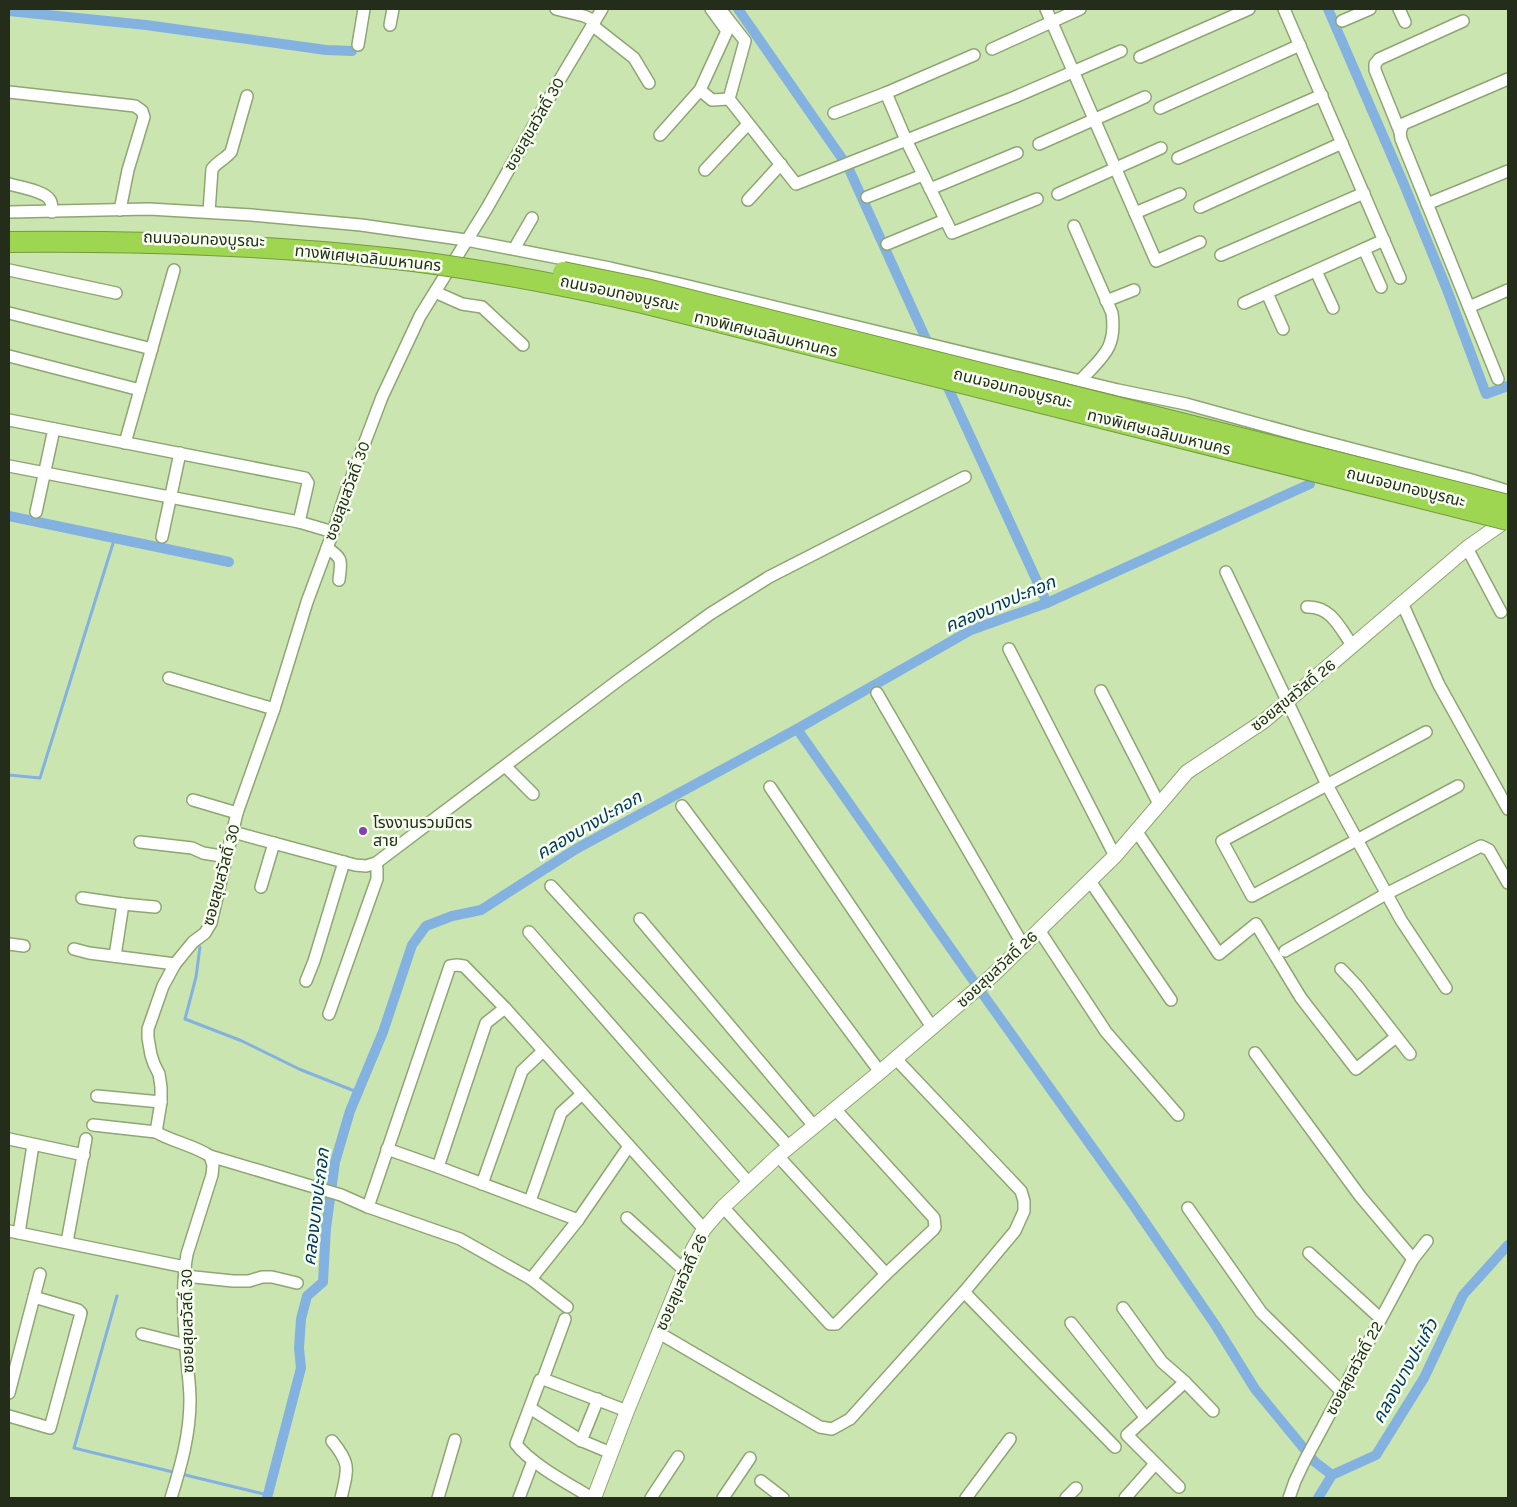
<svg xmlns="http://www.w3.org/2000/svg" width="1517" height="1507" font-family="Karla,'Noto Sans Thai',sans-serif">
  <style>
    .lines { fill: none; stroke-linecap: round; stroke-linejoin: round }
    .stream { stroke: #84b2e0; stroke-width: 3 }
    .canal { stroke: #84b2e0; stroke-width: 10 }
    .minor-casing { stroke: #8ea673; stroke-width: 14 }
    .tertiary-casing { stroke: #8ea673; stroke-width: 16 }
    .minor { stroke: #fff; stroke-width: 11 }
    .tertiary { stroke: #fff; stroke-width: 14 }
    .motorway-bridge-casing { stroke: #739b3e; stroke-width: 22; stroke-linecap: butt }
    .motorway-bridge { stroke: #9ed652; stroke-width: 20 }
    .poi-dot { fill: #853fb3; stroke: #f7ffef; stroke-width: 2 }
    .labels { text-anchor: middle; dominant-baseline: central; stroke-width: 5; stroke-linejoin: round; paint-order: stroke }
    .street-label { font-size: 16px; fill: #232d19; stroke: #f7ffef }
    .poi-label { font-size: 16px; fill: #232d19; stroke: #f7ffef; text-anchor: start }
    .water-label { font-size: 18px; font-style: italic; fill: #023862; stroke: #f7ffef }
  </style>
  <rect width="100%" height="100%" fill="#cbe5b0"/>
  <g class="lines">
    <g class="stream">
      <path d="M9,775L40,778L115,537"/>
      <path d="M200,947L196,977L185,1019L242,1041L299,1069L357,1092"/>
      <path d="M117,1296L74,1448L268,1495"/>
    </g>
    <g class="canal">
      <path d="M738,9L848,167L931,350"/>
      <path d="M1328,9L1403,182L1446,287L1486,394L1508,386"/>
      <path d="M9,11L146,25L326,50L352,51"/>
      <path d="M944,379L1047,603"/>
      <path d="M9,516L229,562"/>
      <path d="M797,729L982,993L1129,1199L1216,1326L1255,1389L1315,1462L1332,1475"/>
      <path d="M267,1498L301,1368L299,1348L301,1319L307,1296L323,1282L326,1228L335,1162L350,1111L383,1032L412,945L426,926L452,916L481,910L576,849L797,729L971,630L1047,603L1310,484"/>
      <path d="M1318,1498L1332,1475L1376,1455L1424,1378L1463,1295L1508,1245"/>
    </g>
    <g class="minor-casing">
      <g id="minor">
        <path d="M556,9L584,16L595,21"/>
        <path d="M720,9L745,41L729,99L796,184L1015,97L1121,51"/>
        <path d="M1046,9L1156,261L1200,242"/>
        <path d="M1284,9L1400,278"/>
        <path d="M1399,9L1405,22"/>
        <path d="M1342,21L1370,9"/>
        <path d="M1463,21L1379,59L1375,64V70L1400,132L1401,139L1498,379"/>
        <path d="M390,25L393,9"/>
        <path d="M592,25L634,58L649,83"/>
        <path d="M358,45L364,9"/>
        <path d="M992,49L1080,9"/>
        <path d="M1140,57L1249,9"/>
        <path d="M700,90L712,100L729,99"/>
        <path d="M9,92L135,106L142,111L144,117L128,170L120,210"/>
        <path d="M886,93L974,55"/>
        <path d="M1160,108L1300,45"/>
        <path d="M834,113L886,93L906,140L952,233L1037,199"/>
        <path d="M1400,132L1403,124L1508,79"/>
        <path d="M660,135L700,90L727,31L711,9"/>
        <path d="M1039,144L1145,97"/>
        <path d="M1178,158L1322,95"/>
        <path d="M705,170L748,124"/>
        <path d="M9,184C19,187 45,191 50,200C52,203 52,208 52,212"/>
        <path d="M930,189L1017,153"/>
        <path d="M1058,194L1161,148"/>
        <path d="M867,197L923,175"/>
        <path d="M748,200L781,164"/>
        <path d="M1427,204L1508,171"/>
        <path d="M1200,207L1342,143"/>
        <path d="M9,212L149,209L252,215L361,225L466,240L610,268L680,284L1118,390L1186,404L1306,437L1468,479L1508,491"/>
        <path d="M209,212L212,169C217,162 225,159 231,152L247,96"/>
        <path d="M1135,213L1180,194"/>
        <path d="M1074,226L1112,313C1117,349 1102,357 1080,381"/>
        <path d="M887,244L945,220"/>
        <path d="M514,249L532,218"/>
        <path d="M1364,249L1381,287"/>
        <path d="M1221,255L1364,193"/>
        <path d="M9,270L116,293"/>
        <path d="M1316,271L1333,308"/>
        <path d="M435,292L462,304L482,307L523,345"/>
        <path d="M1267,293L1283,329"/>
        <path d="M1106,301L1134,290"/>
        <path d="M1244,303L1384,240"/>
        <path d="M1469,307L1508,290"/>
        <path d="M9,313L152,349"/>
        <path d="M9,356L140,390"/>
        <path d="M9,420L305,478L308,483L299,522"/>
        <path d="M125,443L174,270"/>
        <path d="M9,466L299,522L333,532"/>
        <path d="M36,512L54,429"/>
        <path d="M162,537L180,453"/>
        <path d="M327,548C344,559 341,561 339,580"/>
        <path d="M1467,548L1501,612"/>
        <path d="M1226,572L1327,785L1401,920L1446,988"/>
        <path d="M1402,603L1439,685L1508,809"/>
        <path d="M1307,607C1331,606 1340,628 1352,645"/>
        <path d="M1009,649L1115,856"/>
        <path d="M169,678L274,709"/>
        <path d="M1101,691L1159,804"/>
        <path d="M877,693L1023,945"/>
        <path d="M1426,732L1222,841L1252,896L1458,786"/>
        <path d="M505,766L533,794"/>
        <path d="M770,787L932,1027"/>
        <path d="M193,800L237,813"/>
        <path d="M682,806L880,1072"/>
        <path d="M233,832L355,865L366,866L376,863L620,679L710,614L769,577L965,477"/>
        <path d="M1137,832L1219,954L1256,924L1301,998L1356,1069L1396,1037"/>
        <path d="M140,842L192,848L203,853L227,857"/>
        <path d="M1090,881L1171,1000"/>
        <path d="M551,886L789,1147"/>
        <path d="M261,887L274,843"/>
        <path d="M82,898L123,904"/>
        <path d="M640,919L814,1126"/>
        <path d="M1039,930L1106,1032L1178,1115"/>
        <path d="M529,932L749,1183"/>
        <path d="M9,944L24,946"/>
        <path d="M74,949L89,953L175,964"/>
        <path d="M1285,951L1386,894L1481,846L1489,850L1508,883"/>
        <path d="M115,956L123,904L155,907"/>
        <path d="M1341,969L1357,986L1410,1054"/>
        <path d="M306,981L314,961L344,862"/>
        <path d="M329,1014L377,879V869L376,863"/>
        <path d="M1255,1053L1360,1196L1413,1259"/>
        <path d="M97,1096L161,1102"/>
        <path d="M93,1125L156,1132"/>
        <path d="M9,1139L84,1155"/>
        <path d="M387,1149L438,1167L578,1220"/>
        <path d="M210,1156L341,1195L368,1207L460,1239L531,1279L567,1307"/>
        <path d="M778,1156L886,1274"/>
        <path d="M438,1167L486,1023L505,1008"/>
        <path d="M482,1184L522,1071L543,1051"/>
        <path d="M530,1201L561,1113L582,1094"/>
        <path d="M368,1207L450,966L457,965L464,966L505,1008L704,1229"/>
        <path d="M723,1207L830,1324H836L886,1274L933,1230L935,1227L934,1218L835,1109"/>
        <path d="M1188,1208L1261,1312L1341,1391"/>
        <path d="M627,1218L684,1270"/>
        <path d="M9,1231L185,1267"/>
        <path d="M19,1233L33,1145"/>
        <path d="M67,1242L86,1139"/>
        <path d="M1309,1253L1380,1318"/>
        <path d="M185,1276L233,1281H249L262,1277H272L297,1283"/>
        <path d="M531,1279L578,1220L629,1146"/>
        <path d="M964,1292L1115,1447"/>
        <path d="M1123,1308L1162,1362L1185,1382L1213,1411"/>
        <path d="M565,1319L543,1379L540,1380L516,1444C531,1464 569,1484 592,1498"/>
        <path d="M1071,1323L1146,1418"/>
        <path d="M659,1333L820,1427L832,1429L850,1419L964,1292L1015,1231L1024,1211V1201L1021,1191L896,1059"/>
        <path d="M142,1334L186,1345"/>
        <path d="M543,1379L627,1411"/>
        <path d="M9,1393L40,1274"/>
        <path d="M530,1408L580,1440L611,1453"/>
        <path d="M9,1416L50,1428L80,1317L81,1313L78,1310L34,1297"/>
        <path d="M332,1441C351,1464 348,1469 341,1498"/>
        <path d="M581,1441L598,1399"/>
        <path d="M761,1481L783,1498"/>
        <path d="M1179,1487L1127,1435L1185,1382"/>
        <path d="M171,1498C181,1466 190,1434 190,1400C190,1387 188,1374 187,1361C184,1327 181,1287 187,1254L212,1175L213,1165L210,1156C193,1145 173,1142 156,1132L161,1102V1087L159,1074L154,1064L151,1055L148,1038V1029L163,986L175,964L193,942L205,933L211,923L237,813L274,709L307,602L333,532L346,492L382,397L420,316L487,208L556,86L602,9"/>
        <path d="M438,1498L455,1440"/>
        <path d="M519,1498L533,1461"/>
        <path d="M651,1498L678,1457"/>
        <path d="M723,1498L750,1458"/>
        <path d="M966,1498L1010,1439"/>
        <path d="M1066,1498L1076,1488"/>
        <path d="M1125,1498L1155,1464"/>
        <path d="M1289,1498L1295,1481L1305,1460L1413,1259L1427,1241"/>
      </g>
    </g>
    <g class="tertiary-casing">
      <path id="tertiary" d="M594,1498L627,1411L693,1249L704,1229L723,1207L778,1156L880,1072L992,976L1115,856L1187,772L1264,721L1467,548L1508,519"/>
    </g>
    <use href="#minor" class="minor"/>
    <use href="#tertiary" class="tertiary"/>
    <g class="motorway-bridge-casing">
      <g id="motorway-bridge">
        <path d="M9,242C135,241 260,244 386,258C472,267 558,284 643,303L1508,520"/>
        <path d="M563,272L646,289L1508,505"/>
      </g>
    </g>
    <use href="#motorway-bridge" class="motorway-bridge"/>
  </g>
  <circle class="poi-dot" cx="363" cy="831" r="5"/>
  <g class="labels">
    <g class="street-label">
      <text transform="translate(534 124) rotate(-60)">ซอยสุขสวัสดิ์ 30</text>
      <text transform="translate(204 239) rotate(2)">ถนนจอมทองบูรณะ</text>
      <text transform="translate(368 258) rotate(6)">ทางพิเศษเฉลิมมหานคร</text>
      <text transform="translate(620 293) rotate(12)">ถนนจอมทองบูรณะ</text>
      <text transform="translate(766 334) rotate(14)">ทางพิเศษเฉลิมมหานคร</text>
      <text transform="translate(1013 388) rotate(14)">ถนนจอมทองบูรณะ</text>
      <text transform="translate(1159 432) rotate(14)">ทางพิเศษเฉลิมมหานคร</text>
      <text transform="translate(1406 487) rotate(14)">ถนนจอมทองบูรณะ</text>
      <text transform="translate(347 491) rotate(-70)">ซอยสุขสวัสดิ์ 30</text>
      <text transform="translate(1293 695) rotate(-39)">ซอยสุขสวัสดิ์ 26</text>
      <text transform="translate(221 875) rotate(-75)">ซอยสุขสวัสดิ์ 30</text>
      <text transform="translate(997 969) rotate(-43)">ซอยสุขสวัสดิ์ 26</text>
      <text transform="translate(681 1282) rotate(-66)">ซอยสุขสวัสดิ์ 26</text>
      <text transform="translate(187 1321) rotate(-91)">ซอยสุขสวัสดิ์ 30</text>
      <text transform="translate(1354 1368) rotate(-62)">ซอยสุขสวัสดิ์ 22</text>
    </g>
    <g class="poi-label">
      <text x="373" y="822">โรงงานรวมมิตร<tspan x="373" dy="18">สาย</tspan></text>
    </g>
    <g class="water-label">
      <text transform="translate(1000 604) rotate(-23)">คลองบางปะกอก</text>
      <text transform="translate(589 825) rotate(-30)">คลองบางปะกอก</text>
      <text transform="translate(316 1207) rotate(-83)">คลองบางปะกอก</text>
      <text transform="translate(1405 1371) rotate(-61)">คลองบางปะแก้ว</text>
    </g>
  </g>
  <rect width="1517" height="1507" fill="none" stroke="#232d19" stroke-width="20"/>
</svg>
